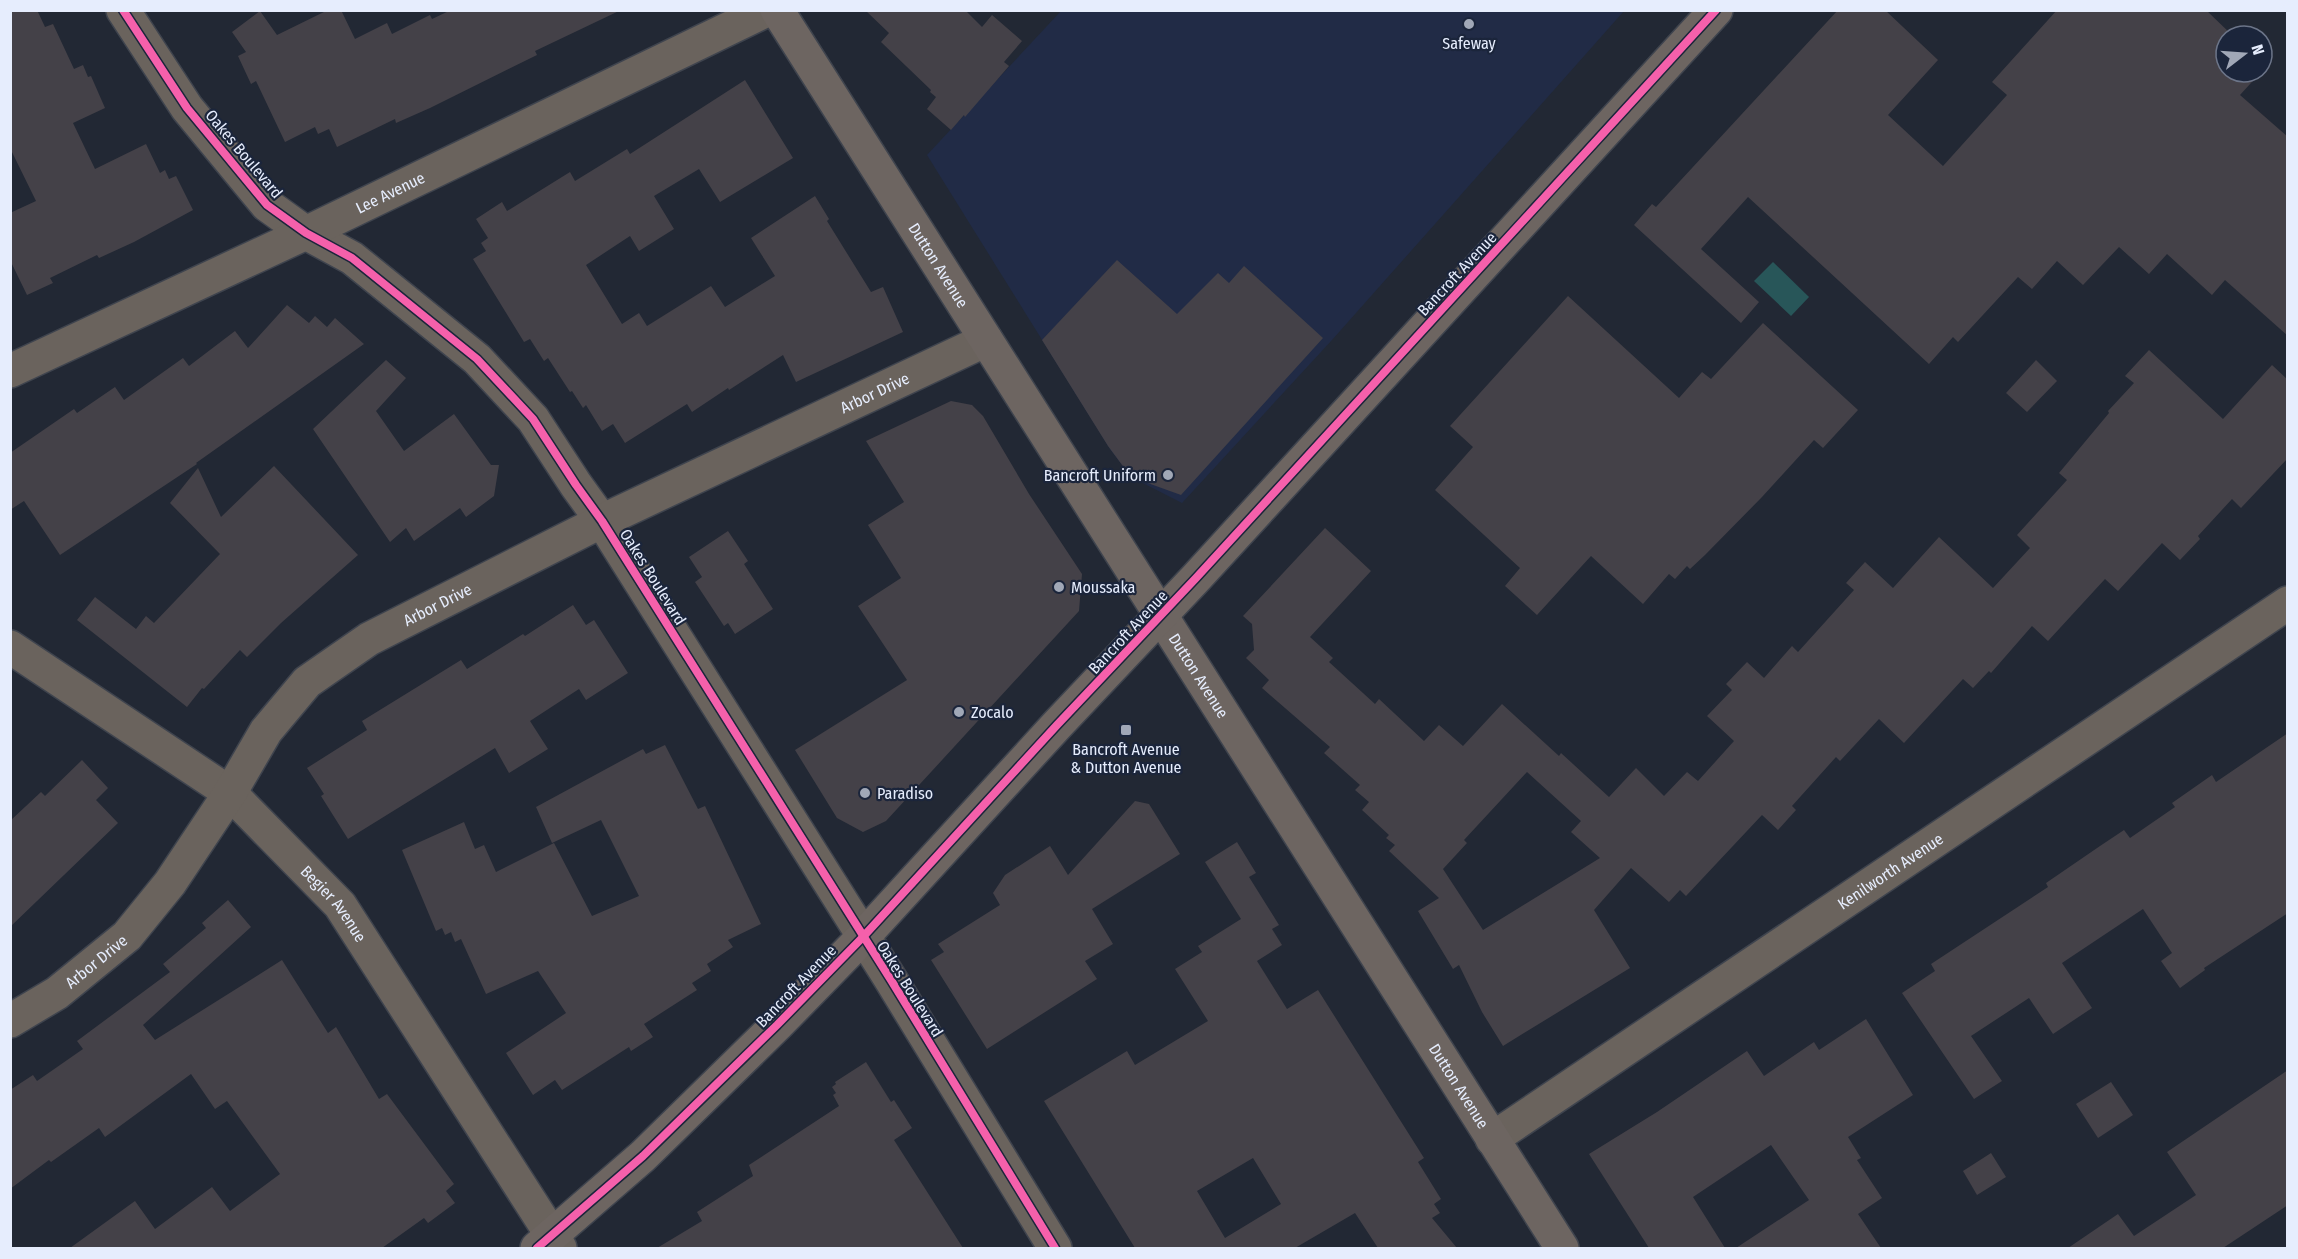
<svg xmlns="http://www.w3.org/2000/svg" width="2298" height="1259" font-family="'Fira Sans Condensed',sans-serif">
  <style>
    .built { fill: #212b46 }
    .water { fill: #285659 }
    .building { fill: #444148; fill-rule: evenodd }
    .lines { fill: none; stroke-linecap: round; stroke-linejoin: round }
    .street-casing { stroke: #3f444e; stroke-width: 36 }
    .secondary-casing { stroke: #3f444e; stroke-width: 36 }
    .street { stroke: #6a635d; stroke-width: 33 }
    .secondary { stroke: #6d6561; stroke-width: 33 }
    .cycleway-casing { stroke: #1b253b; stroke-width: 11 }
    .cycleway { stroke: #f560ab; stroke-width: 8 }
    .poi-dot { fill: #a1a8b7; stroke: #1b253b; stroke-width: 2 }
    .labels { text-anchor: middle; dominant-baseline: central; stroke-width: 4.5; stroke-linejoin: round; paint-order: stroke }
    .poi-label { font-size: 16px; fill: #e6edfd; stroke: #1b253b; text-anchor: start }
    .street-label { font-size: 16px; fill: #e6edfd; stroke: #1b253b }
  </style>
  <rect width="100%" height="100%" fill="#222834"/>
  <path class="built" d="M1061,11H1624L1332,340L1182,503L1131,477L1110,449L927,155Z"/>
  <path class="water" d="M1773,262L1809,297L1791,316L1754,281Z"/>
  <g class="building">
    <path d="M10,10H37L45,27L53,24L74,69L83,65L88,77L91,76L105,108L73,123L95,169L146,144L160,173L165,170L169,179L176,176L193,210L134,242L99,258L97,255L50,278L53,283L27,295L10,260V213L36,201L10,148Z"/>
    <path d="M328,10H341L355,39L387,23L392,34L430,15L432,19L451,10H621L535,51L537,55L430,108L396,123L395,119L337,147L329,129L318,134L315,127L285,142L256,81L251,84L238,56L246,52L232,32L260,11L277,35Z"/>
    <path d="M865,10H965L982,27L992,15L1022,41L1004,62L1009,66L965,117L964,115L951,130L927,109L936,97L930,92L931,90L881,42L889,33Z"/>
    <path d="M1838,10H1885L1938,60L1888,115L1943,166L2007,95L1992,82L2057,10H2206L2233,36H2226V72H2261L2240,95L2288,137V336L2225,280L2212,295L2167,254L2149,274L2119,247L2083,285L2057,261L2032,289L2018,277L1958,342L1953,337L1929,364L1748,197L1701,249L1759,302L1741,323L1634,225L1652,204L1656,207Z"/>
    <path d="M745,80L793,158L720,202L699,169L654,196L674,229L639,251L630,236L586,265L622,324L639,313L647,326L711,286L725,307L775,276L751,238L815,196L829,219L827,221L871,292L883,287L903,332L796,382L783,355L729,390L728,388L692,412L687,404L625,443L613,424L602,431L586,405L583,408L572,391L570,392L548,358L544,361L530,339L524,342L473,259L486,251L481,243L488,238L476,219L502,202L507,211L570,172L575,181L627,149L630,154Z"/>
    <path d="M1117,260L1177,314L1218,273L1229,283L1244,266L1323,338L1181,495L1131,477L1108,446L1042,340Z"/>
    <path d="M1568,296L1679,398L1702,372L1711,379L1763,323L1858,410L1823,448L1814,440L1762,497L1705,555L1690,569L1687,566L1675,579L1669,574L1643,604L1591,556L1537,615L1505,586L1520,568L1435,490L1473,447L1450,426Z"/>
    <path d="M287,305L309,323L315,316L327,327L335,318L364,344L196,463L197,464L60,555L24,501L10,510V453L74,409L77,413L115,387L124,400L183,358L189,366L235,331L248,348Z"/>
    <path d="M2149,350L2223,419L2272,365L2288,380V458L2241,508L2232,499L2198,536L2200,539L2180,560L2162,543L2118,591L2105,579L2048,641L2032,626L1991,673L1989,671L1973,688L1963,679L1904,743L1879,719L1840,761L1836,757L1792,806L1796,810L1778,830L1762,815L1686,896L1680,890L1669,902L1631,868L1594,910L1630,968L1503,1046L1482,1012L1459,965L1453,969L1418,911L1439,898L1389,851L1395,845L1386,838L1389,835L1362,810L1369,802L1355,790L1360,785L1324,753L1330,747L1262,688L1269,680L1246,658L1254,650L1252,624L1243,616L1325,528L1371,571L1310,637L1333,658L1329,662L1375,704L1379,699L1424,741L1439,725L1463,746L1502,704L1559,756L1561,753L1609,797L1636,768L1664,796L1687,772L1698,781L1734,741L1707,716L1732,690L1726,684L1747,662L1764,678L1792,646L1798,652L1854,590L1846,583L1865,562L1893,588L1939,537L1993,588L2030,548L2017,535L2067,480L2059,473L2109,413L2108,411L2134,383L2125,376ZM1527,772L1581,821L1571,832L1600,858L1483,930L1443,869L1467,843L1464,840Z"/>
    <path d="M386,360L406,378L376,411L404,451L454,414L491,465H499L494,496L466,517L460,508L414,541L406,528L390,542L313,429Z"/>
    <path d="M2036,360L2057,381L2027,412L2006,393Z"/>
    <path d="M951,401L972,405L983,416L1029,494L1082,574L1079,611L886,821L863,832L837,818L795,750L907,680L858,606L901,578L868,525L904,502L866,441Z"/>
    <path d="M274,466L358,555L281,623L247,657L240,650L204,689L202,688L187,707L77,620L95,597L136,629L146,616L154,623L220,554L170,503L198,468L221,517Z"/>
    <path d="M728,531L748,561L744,564L773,609L735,634L728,623L724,626L695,582L702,577L689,557Z"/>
    <path d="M573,605L586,625L594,620L628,673L586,700L579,689L530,721L548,749L509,773L495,748L348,839L321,796L324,794L307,768L367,730L362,721L461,660L467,669L523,634L525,636Z"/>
    <path d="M2288,733V913L2204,968L2205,970L2180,988L2161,961L2172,953L2143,909L2062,963L2092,1008L2053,1034L2029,998L1971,1036L2002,1081L1974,1099L1902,993L1935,971L1931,964L2048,887L2046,883L2100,846L2124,830L2130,838L2175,807L2172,803L2212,775L2216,782Z"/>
    <path d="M665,745L698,809L705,806L761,924L728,940L733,947L707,964L711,971L692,983L697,990L644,1024L653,1037L631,1051L629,1047L562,1090L555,1080L533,1095L506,1053L566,1013L538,971L486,994L461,939L455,942L451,932L445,935L442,928L436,931L402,850L464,822L475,849L484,845L496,872L554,843L592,916L639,896L601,820L552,843L536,807L643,749L646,754Z"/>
    <path d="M82,760L108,788L96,800L118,823L10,927V821L41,792L45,796Z"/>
    <path d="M1135,801L1149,804L1180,854L1092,909L1113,944L1085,961L1097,979L987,1049L931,960L944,952L938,944L1000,905L993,893L1005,875L1050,846L1068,875Z"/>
    <path d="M1237,842L1256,873L1249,877L1279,925L1272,929L1282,945L1257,961L1287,1009L1318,990L1424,1158L1418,1162L1441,1199L1434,1204L1440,1213L1432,1218L1457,1248H1378L1355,1213L1295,1248H1135L1044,1101L1127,1051L1135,1065L1208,1021L1175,969L1202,952L1198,946L1241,919L1205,862ZM1253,1158L1281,1204L1225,1238L1197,1191Z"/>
    <path d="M228,900L251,927L143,1025L155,1040L282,960L328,1033L336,1027L379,1099L387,1094L454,1184L446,1191L455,1203L428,1223L424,1218L382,1248H70L135,1201L155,1229L212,1187L230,1211L280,1174L227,1101L215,1109L191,1074L105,1137L99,1128L51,1162L49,1160L10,1189V1090L33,1075L37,1081L83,1049L77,1041L170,972L163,964L206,928L202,923Z"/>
    <path d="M1866,1019L1913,1095L1848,1137L1861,1158L1857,1160L1882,1198L1858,1214L1881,1248H1736L1809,1200L1771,1145L1693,1197L1725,1248H1649L1589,1154L1657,1112L1747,1051L1764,1076L1814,1042L1819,1050Z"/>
    <path d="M866,1062L891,1102L894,1100L912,1128L894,1140L963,1248H657L702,1221L697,1212L753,1176L749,1165L839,1106L833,1095L836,1093L832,1087L836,1084L835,1082Z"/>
    <path d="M2288,1070V1205L2223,1248H2068L2118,1214L2134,1236L2196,1195L2167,1152Z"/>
    <path d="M2111,1082L2133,1115L2098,1138L2076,1104Z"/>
    <path d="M1991,1153L2006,1177L1977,1195L1963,1171Z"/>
  </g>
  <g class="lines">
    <g class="street-casing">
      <g id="street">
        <path d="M123,10L187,108L267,205L306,233L352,258L477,359L533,419L576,485L602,521L891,980L1055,1248"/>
        <path id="s1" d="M10,371L306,233L767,10"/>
        <path id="s2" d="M10,647L230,793L340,905L560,1248"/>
        <path id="s3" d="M10,1021L57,993L127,936L170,883L230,793L266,731L307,682L369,639L602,521L986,340"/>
        <path id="s4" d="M1492,1139L2288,603"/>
      </g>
    </g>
    <g class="secondary-casing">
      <g id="secondary">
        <path id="s5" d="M777,10L1562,1248"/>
        <path d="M537,1248L643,1156L777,1025L862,938L1057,725L1196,578L1716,10"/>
      </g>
    </g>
    <use href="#street" class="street"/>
    <use href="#secondary" class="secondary"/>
    <g class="cycleway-casing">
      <g id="cycleway">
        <path d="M123,10L187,108L267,205L306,233L352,258L477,359L533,419L576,485L602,521L891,980L1055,1248"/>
        <path d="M537,1248L643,1156L777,1025L862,938L1057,725L1196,578L1716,10"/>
      </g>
    </g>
    <use href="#cycleway" class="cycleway"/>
  </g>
  <g class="poi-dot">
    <circle cx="1469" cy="24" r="6"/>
    <circle cx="1168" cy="475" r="6"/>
    <circle cx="1059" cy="587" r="6"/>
    <circle cx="959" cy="712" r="6"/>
    <rect x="1120" y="724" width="12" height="12" rx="3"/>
    <circle cx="865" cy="793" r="6"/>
  </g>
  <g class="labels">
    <g class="poi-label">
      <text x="1469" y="43" text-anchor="middle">Safeway</text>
      <text x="1156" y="475" text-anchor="end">Bancroft Uniform</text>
      <text x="1071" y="587">Moussaka</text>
      <text x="971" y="712">Zocalo</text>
      <text x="1126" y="749" text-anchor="middle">Bancroft Avenue<tspan x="1126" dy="18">&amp; Dutton Avenue</tspan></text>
      <text x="877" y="793">Paradiso</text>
    </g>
    <g class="street-label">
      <text transform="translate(244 154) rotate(50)">Oakes Boulevard</text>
      <text stroke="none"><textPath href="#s1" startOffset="420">Lee Avenue</textPath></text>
      <text stroke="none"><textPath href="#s5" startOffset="302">Dutton Avenue</textPath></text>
      <text transform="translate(1457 274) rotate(-47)">Bancroft Avenue</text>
      <text stroke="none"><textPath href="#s3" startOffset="1095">Arbor Drive</textPath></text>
      <text transform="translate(653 577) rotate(58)">Oakes Boulevard</text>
      <text stroke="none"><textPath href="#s3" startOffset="609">Arbor Drive</textPath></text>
      <text transform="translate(1128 632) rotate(-47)">Bancroft Avenue</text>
      <text stroke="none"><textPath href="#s5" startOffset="788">Dutton Avenue</textPath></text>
      <text stroke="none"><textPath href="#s4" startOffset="480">Kenilworth Avenue</textPath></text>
      <text stroke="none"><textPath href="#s2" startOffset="416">Begier Avenue</textPath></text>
      <text stroke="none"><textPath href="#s3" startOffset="105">Arbor Drive</textPath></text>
      <text transform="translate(796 986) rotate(-46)">Bancroft Avenue</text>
      <text transform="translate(910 989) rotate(58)">Oakes Boulevard</text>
      <text stroke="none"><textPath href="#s5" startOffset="1274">Dutton Avenue</textPath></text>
    </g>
  </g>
  <rect width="2298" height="1259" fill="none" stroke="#e6edfd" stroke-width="24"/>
  <g transform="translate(2244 54) rotate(73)"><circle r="28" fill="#1b253b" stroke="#6c7589" stroke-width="1.5"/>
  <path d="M0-4.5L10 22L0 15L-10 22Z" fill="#a1a8b7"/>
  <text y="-9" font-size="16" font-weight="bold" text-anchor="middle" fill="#e6edfd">N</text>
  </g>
</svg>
